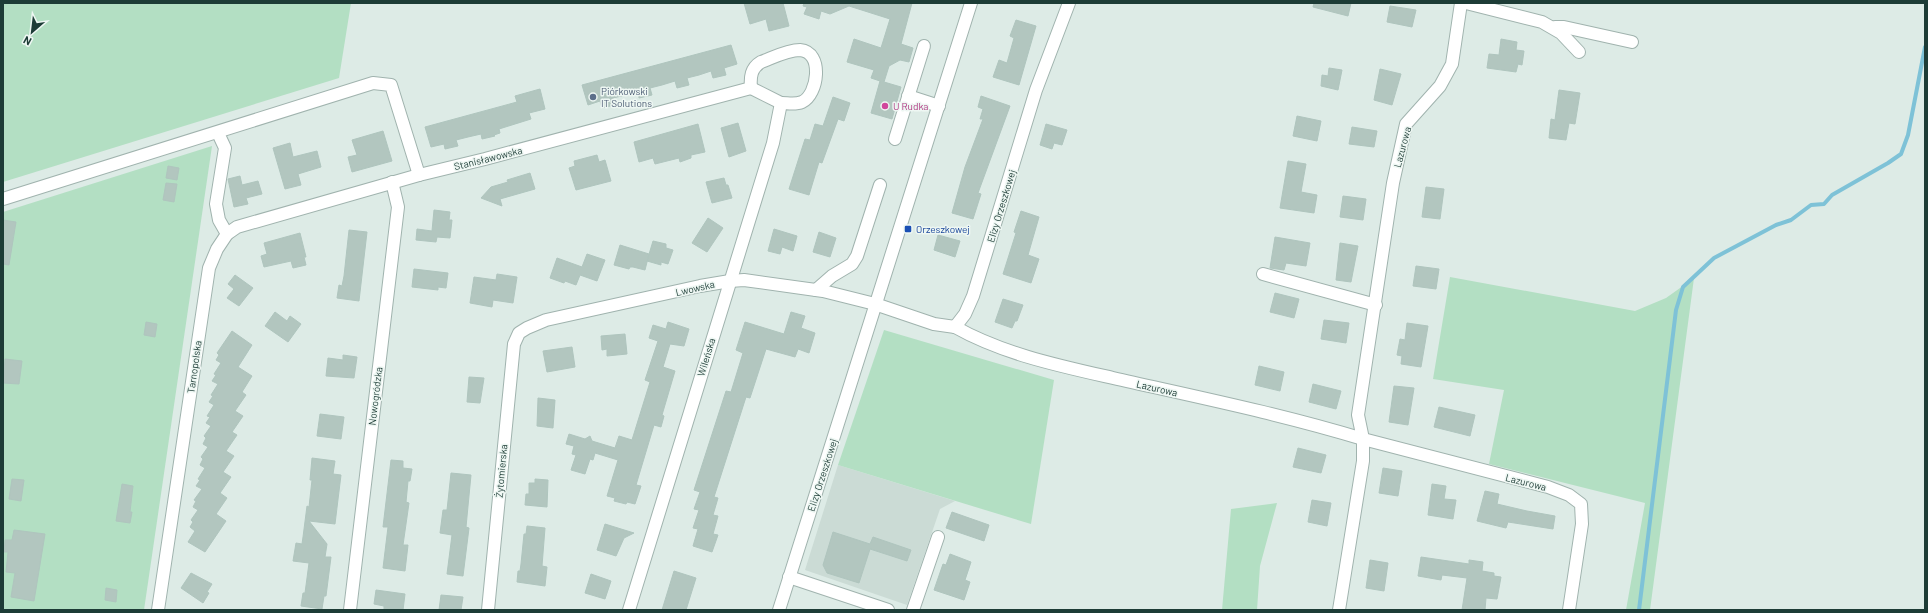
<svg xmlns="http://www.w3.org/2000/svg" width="1928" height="613" font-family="Barlow,sans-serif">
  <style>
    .built { fill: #cbdbd5 }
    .green { fill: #b3dfc3 }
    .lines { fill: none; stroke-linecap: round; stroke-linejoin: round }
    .stream { stroke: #7ec2d7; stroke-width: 4 }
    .building { fill: #b2c6bf; stroke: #afc5be }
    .minor-casing { stroke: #a0b3ae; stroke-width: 14 }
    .minor { stroke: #fff; stroke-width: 12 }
    .service-dot { fill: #5c6f8a; stroke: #eef7f3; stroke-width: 1.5 }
    .hotel-dot { fill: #d1479c; stroke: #eef7f3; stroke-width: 1.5 }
    .transit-dot { fill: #1a4fb4; stroke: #eef7f3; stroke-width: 1.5 }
    .labels { text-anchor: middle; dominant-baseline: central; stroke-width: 3; stroke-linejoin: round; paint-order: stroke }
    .service-label { font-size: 10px; fill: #4e5e75; stroke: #eef7f3; text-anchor: start }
    .hotel-label { font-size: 10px; fill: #b23c85; stroke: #eef7f3; text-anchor: start }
    .street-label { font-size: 10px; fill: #1d3c36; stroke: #eef7f3 }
    .transit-label { font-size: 10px; fill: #164399; stroke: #eef7f3; text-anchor: start }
  </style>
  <rect width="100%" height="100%" fill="#ddebe6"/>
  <path class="built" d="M838,465L955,501L940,509L907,605L805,570Z"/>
  <g class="green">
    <path d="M3,3H351L339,78L3,182Z"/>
    <path d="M212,146L144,610H3V212Z"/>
    <path d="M1450,277L1635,311L1666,298L1694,278L1650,610H1626L1645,503L1489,464L1504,390L1433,379Z"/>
    <path d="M884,330L1054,380L1031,524L838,465Z"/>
    <path d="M1277,503L1260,566L1257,610H1222L1231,509Z"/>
  </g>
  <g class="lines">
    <path class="stream" d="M1639,610L1676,310L1683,287L1714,258L1776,225L1791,220L1811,205L1824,204L1832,195L1888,163L1901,154L1908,135L1925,47"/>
  </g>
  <g class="building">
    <path d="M744,3H783L789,26L769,31L766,19L750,24Z"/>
    <path d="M804,3H912L901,44L913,48L909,62L900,60L889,66L884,82L901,87L892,119L871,113L880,81L871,78L874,70L847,62L854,39L881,48L890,19L849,6L830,14L821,11L819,19L804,14L807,7L803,6Z"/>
    <path d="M1314,3H1351L1348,16L1313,7Z"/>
    <path d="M1390,6L1416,10L1412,27L1387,22Z"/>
    <path d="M1016,20L1036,26L1019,85L993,77L999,60L1007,63L1014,38L1010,36Z"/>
    <path d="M1501,39L1517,42L1516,50L1524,51L1522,65L1518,64L1516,72L1487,68L1489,54L1499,55Z"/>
    <path d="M731,45L737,64L724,68L726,75L713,78L711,71L699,75L687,78L689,85L677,88L675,81L662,85L650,88L652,95L639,98L638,91L626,95L613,98L615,105L602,108L600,101L588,105L582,85Z"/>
    <path d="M1329,68L1342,70L1338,90L1321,86L1322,75L1328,76Z"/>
    <path d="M1380,69L1401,74L1392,105L1374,100Z"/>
    <path d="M540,89L545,109L529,113L531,119L499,129L500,133L494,135L495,136L482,139L481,134L468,137L456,140L458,146L445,149L444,144L431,147L425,127L517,102L515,96Z"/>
    <path d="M1559,90L1580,93L1575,124L1569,123L1566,140L1549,138L1551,119L1555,120Z"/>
    <path d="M981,96L1010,106L978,193L981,194L973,219L952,213L965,167L983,119H980L983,109L978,107Z"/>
    <path d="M833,97L850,103L844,121L838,119L822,163L819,162L809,195L789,189L805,139L810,140L815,124L823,126Z"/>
    <path d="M1297,116L1321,121L1317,141L1293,136Z"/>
    <path d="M738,123L746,151L729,157L721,128Z"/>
    <path d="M698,124L705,152L691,155V158L680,162L679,158L655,164L653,158L639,162L634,142Z"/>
    <path d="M1046,124L1067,130L1062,145L1054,143L1052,149L1040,145Z"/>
    <path d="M1352,127L1377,131L1374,147L1349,144Z"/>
    <path d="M383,131L392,161L352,172L348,157L357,155L352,140Z"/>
    <path d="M290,143L293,157L317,151L321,167L298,174L301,185L285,189L273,148Z"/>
    <path d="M597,155L599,162L605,160L611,181L576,190L569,168L575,166L574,161Z"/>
    <path d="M1288,161L1306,164L1301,192L1317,195L1314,213L1280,208Z"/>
    <path d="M168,166L179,168L177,180L166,178Z"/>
    <path d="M530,173L535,189L500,199L502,206L481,198L491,187L508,182L507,180Z"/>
    <path d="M240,176L242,185L258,181L262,194L246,198L248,204L234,207L228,179Z"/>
    <path d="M724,178L726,185H728L732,198L712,203L706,182Z"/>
    <path d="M166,183L177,184L174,202L163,200Z"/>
    <path d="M1426,187L1444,189L1440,219L1422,217Z"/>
    <path d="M1343,196L1366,199L1363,220L1340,217Z"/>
    <path d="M434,210L450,212L449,220H452L450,238L437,237L436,242L416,240L417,229L432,231Z"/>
    <path d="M1021,211L1039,217L1028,255L1039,259L1031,283L1003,274L1016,233L1014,232Z"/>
    <path d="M708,218L723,228L707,252L692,243Z"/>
    <path d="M3,220L16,222L9,265L3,264Z"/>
    <path d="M774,229L797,236L793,251L782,247L780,254L768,251Z"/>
    <path d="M349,230L367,232L359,301L337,298L339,285L342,286L344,276Z"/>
    <path d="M819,232L836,238L830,257L813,252Z"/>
    <path d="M300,233L306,257H304L306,265L293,268L291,261L264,267L261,256L267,254L264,243Z"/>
    <path d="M938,235L960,241L955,257L934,250Z"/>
    <path d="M1275,237L1310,243L1306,266L1286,263L1284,270L1270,268Z"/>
    <path d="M653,241L666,244V248L673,250L668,264L661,262V265L647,261Z"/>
    <path d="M1340,243L1358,246L1351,282L1336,280Z"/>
    <path d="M620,245L649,254L645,270L633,267H630L629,269L614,265Z"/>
    <path d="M587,254L605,260L597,281L580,275L576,285L565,281L564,283L550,278L557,258L582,267Z"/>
    <path d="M1416,266L1439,269L1436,289L1413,286Z"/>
    <path d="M414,269L448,273L446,288L438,287V290L412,287Z"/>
    <path d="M497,274L517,277L513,303L493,300L492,307L470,303L474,277L496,280Z"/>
    <path d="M235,275L253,288L239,306L227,298L234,289L228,284Z"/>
    <path d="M1275,293L1299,299L1294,318L1270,312Z"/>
    <path d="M1003,299L1023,305L1017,321H1015L1012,328L995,322Z"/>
    <path d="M275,312L287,321L290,316L301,324L288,342L265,326Z"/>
    <path d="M791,312L805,316L801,328L815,333L809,353L798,349L795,357L766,349L750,398L746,397L714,497L718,498L713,515L718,516L713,534L718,535L712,552L693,546L698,529L693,528L699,510L694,509L700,492L694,490L726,391L731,392L743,353L736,350L745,322L784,334Z"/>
    <path d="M1324,320L1349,323L1346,343L1321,339Z"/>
    <path d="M146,322L157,324L155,337L144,335Z"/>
    <path d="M668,322L689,329L684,346L670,344L663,367L675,371L662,415L664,416L661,427L654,425L636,485L641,486L635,504L627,502L626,504L614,501L615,498L607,496L618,460L595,453L593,460L590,459L585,474L571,470L576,455L572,454L574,446L566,444L569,434L585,439L590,436L592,441L615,448L619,436L632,440L650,382L645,380L658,341L649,338L653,325L666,329Z"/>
    <path d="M1407,323L1428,326L1421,367L1401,364L1402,356L1397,355L1400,339L1405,340Z"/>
    <path d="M232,331L252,345L238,367L252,376L242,392L246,395L235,411L243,416L232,432L237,435L226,451L234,456L223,472L231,477L220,493L227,498L216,514L226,521L205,552L188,542L195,531L190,527L193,522L191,520L198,510L193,507L196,501L194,500L202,489L196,486L200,480L198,479L205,468L200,465L203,459L201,457L208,447L203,444L206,438L204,436L211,426L206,423L210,417L207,416L214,405L209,402L213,396L211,395L218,384L212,381L216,375L214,374L221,363L216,360L219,355L217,353Z"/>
    <path d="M625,334L627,354L607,356V349L602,350L601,336Z"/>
    <path d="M572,347L575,367L547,372L543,351Z"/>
    <path d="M343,355L357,357L354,378L326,376L328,358L343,360Z"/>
    <path d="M5,359L22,361L19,384L3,383Z"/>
    <path d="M1259,366L1284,372L1280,391L1255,385Z"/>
    <path d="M469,377L484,378L480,403L467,402Z"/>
    <path d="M1313,384L1341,391L1336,409L1309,402Z"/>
    <path d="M1394,386L1414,388L1408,425L1389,422Z"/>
    <path d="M538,398L555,400L553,428L537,426Z"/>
    <path d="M1439,407L1475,415L1470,436L1434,427Z"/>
    <path d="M320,414L344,417L341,439L317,436Z"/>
    <path d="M1298,448L1326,455L1321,473L1293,467Z"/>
    <path d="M312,458L335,461L333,474L341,475L335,524L309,521L327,544L325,557H331L326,596H324L322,609L301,606L303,593H305L309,563L293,561L296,543L302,544L303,537L307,506L309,507L312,480H310Z"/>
    <path d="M391,460L403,461V468L412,469L410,481H408L406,502L409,503L403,545H408L405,571L383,568L388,527H383Z"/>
    <path d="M1383,468L1402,471L1398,496L1379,493Z"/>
    <path d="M451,473L471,475L466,527L469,528L463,576L447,574L452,535L440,533L443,510H447Z"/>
    <path d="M12,479L24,480L21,501L9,499Z"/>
    <path d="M535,479L548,480L547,507L525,505L526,494H529V483H535Z"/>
    <path d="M122,484L133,486L130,512H132L130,523L116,521Z"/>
    <path d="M1432,484L1446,486L1444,499L1456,500L1453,519L1428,515Z"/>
    <path d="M1485,491L1499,494L1497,504L1527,511L1555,516L1553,529L1508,522L1506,528L1477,521Z"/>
    <path d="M1312,500L1331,503L1327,526L1308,522Z"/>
    <path d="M952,512L989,525L984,541L946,528Z"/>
    <path d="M605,524L634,533L624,538L616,556L597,550Z"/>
    <path d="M527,526L545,528L542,566L547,567L545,586L517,582L518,571H520L521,564L524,534H526Z"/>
    <path d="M14,530L45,534L34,601L11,597L15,573L6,572L8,552H4L5,540H12Z"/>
    <path d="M833,532L870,544L873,537L911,550L907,561L870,549L859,583L827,573L823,565Z"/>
    <path d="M950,554L971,562L965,580L970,582L964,600L934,590L943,564L946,565Z"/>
    <path d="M1421,557L1469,564V560L1483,562L1482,571L1494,573V576L1501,577L1497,599L1486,598L1485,610H1462L1467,578L1442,575L1441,580L1418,576Z"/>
    <path d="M1370,560L1388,563L1384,591L1366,588Z"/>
    <path d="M674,571L696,578L686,610H662Z"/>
    <path d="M191,573L212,584L207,592L209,593L203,603L181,588Z"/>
    <path d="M591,574L611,581L605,599L585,593Z"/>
    <path d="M106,588L117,590L116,602L105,600Z"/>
    <path d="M376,590L405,594L403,610H384V606L374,604Z"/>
    <path d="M441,595L463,597L461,610H439Z"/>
  </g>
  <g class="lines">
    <g class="minor-casing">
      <g id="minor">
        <path d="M1466,3L1542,22L1561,33L1579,52"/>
        <path d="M1555,27H1564L1632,42"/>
        <path d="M751,88L781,103"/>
        <path d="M908,96L939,106"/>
        <path d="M895,139L924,46"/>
        <path d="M3,199L373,83L391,85L419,175"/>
        <path d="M227,234L237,227L419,175L485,159L751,88"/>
        <path d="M1263,274L1376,305"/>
        <path d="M816,290L832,276L852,264L857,256L880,185"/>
        <path d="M955,327C1003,354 1060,366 1113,378C1197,397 1281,414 1363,439L1358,415L1393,183L1406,124L1440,86L1452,64L1461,3"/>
        <path d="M789,577L888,610"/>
        <path d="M158,610L209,268L217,249L227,234L219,220L216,204L225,148L218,133"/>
        <path d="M350,610L398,207L392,182"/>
        <path d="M488,610L514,344L519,333L527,328L546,320L700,286L730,281L744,280L823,291L875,304L934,324L955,327L965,314L973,296L1036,90L1069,3"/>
        <path d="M629,610L773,143L781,103C788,103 795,105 802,102C818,95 824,52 800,50C787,50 772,58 761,62C751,68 750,77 751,88"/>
        <path d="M779,610L971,3"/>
        <path d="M913,610L938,537"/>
        <path d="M1339,610L1363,461V439L1548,487L1569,495L1581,504L1582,524L1569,610"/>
      </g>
    </g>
    <use href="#minor" class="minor"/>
  </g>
  <circle class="service-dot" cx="593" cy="97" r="4"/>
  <circle class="hotel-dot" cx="885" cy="106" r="4"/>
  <rect class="transit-dot" x="904" y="225" width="8" height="8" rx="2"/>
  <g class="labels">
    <g class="service-label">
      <text x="601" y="91">Piórkowski<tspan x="601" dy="12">IT Solutions</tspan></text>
    </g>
    <g class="hotel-label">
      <text x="893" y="106">U Rudka</text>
    </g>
    <g class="street-label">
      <text transform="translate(1402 147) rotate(-75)">Lazurowa</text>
      <text transform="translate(488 158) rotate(-14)">Stanisławowska</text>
      <text transform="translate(1001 206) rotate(-73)">Elizy Orzeszkowej</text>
      <text transform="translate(695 288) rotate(-13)">Lwowska</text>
      <text transform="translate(706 357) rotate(-73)">Wileńska</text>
      <text transform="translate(194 367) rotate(-82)">Tarnopolska</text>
      <text transform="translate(1157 388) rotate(13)">Lazurowa</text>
      <text transform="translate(375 396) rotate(-83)">Nowogródzka</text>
      <text transform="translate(501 471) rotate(-85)">Żytomierska</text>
      <text transform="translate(822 475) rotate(-72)">Elizy Orzeszkowej</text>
      <text transform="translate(1526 482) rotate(14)">Lazurowa</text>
    </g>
    <g class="transit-label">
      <text x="916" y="229">Orzeszkowej</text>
    </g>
  </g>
  <rect width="1928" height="613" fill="none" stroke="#1d3c36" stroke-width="8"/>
  <g transform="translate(32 32) rotate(208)" stroke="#eef7f3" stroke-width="3" paint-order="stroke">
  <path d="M0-3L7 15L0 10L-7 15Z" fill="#1d3c36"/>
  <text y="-6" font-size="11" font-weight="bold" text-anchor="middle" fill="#1d3c36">N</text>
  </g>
</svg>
